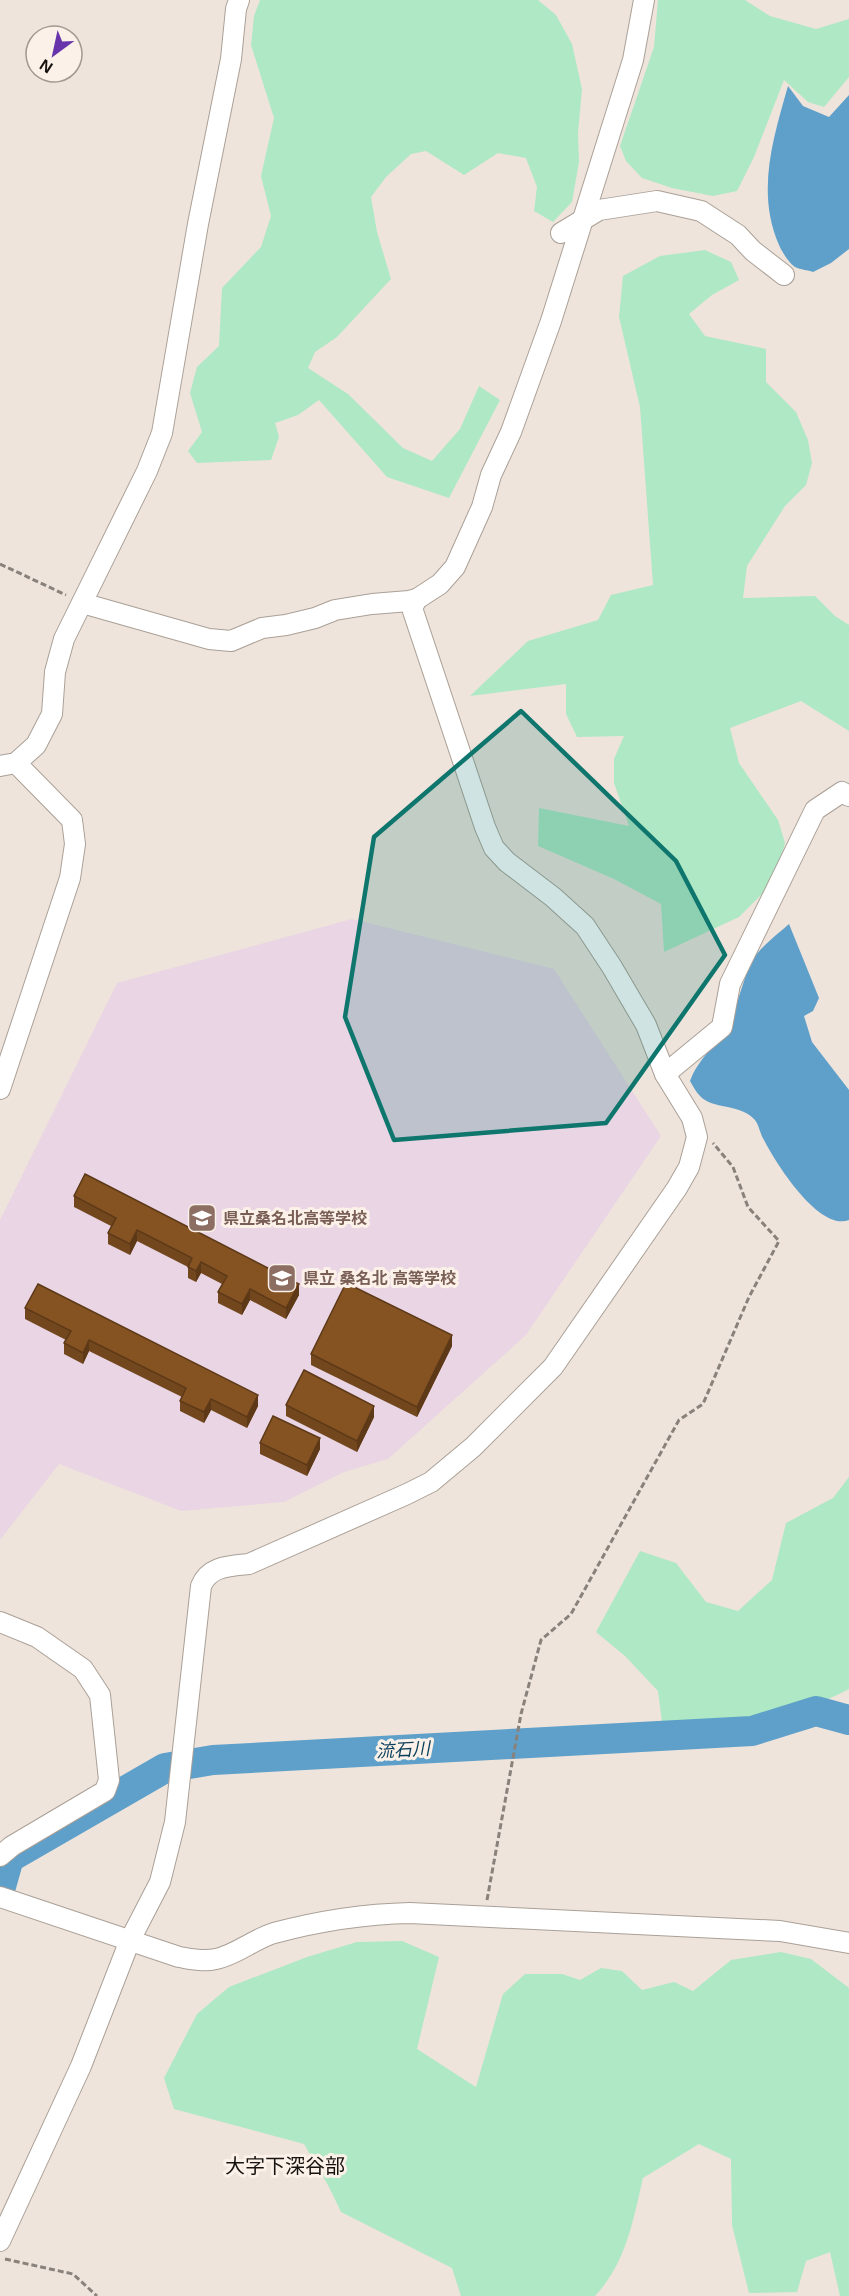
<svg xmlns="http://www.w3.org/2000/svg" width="849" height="2296" font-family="Arial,'Noto Sans JP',sans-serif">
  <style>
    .education { fill: #e9d5e4 }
    .green { fill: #aee8c4 }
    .water { fill: #5ea0ca }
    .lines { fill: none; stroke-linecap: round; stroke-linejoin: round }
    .river { stroke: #5ea0ca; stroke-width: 30 }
    .minor-casing { stroke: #aaa097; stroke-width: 22 }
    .path { stroke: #89817b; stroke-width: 3; stroke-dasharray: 6 3; stroke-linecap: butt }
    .minor { stroke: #fff; stroke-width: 20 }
    .wall { fill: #72471d }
    .shaded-wall { fill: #5d3918 }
    .building { fill: #855222; stroke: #5d3918; stroke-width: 1.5 }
    .marked { fill: #0f766e; fill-opacity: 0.2; stroke: #0f766e; stroke-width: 4.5; stroke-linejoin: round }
    .labels { text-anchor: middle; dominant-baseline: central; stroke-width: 6; stroke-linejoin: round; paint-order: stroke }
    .education-label { font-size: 16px; font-weight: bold; fill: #785e54; stroke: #fcf1e8; text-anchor: start }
    .water-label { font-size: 18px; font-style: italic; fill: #073e5b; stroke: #fcf1e8 }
    .quarter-label { font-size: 20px; fill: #15120f; stroke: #fcf1e8 }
  </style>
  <rect width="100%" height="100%" fill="#efe4db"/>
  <path class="education" d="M352,919L554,969L661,1136L526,1335L388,1459L344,1472L284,1502L181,1511L59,1464L0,1540V1220L117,983Z"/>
  <g class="green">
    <path d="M260,0H538L556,15L572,44L582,89L578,133L579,162L572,202L553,222L534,211L537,187L526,158L498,153L464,175L426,151L411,154L386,177L371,197L377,232L391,279L337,337L315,352L308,368L348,394L403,448L432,461L460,429L479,386L500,400L449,498L387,477L319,400L298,415L275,423L279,437L271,460L197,463L188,451L202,432L190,393L197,367L219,346L222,288L261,247L271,216L261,176L274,118L251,45L254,16Z"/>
    <path d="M658,0H745L770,16L816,29L849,19V77L824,107L808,102L784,80L754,157L737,191L713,196L672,188L642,178L626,161L620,146L654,47Z"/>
    <path d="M705,250L731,262L739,280L712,295L689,314L705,336L766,349V382L796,412L808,440L812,463L806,485L785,506L747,566L743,598L815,596L835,616L849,625V731L801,701L730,728L739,763L778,820L785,843L774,882L739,917L664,952L661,904L614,879L538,846L539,808L629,826L614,783V759L624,736L577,737L566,714V684L470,696L528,641L598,620L611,595L653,585L640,407L619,317L623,276L660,256Z"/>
    <path d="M849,1477V1689C792,1718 726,1740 662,1722L658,1691L625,1656L596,1632L640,1551L676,1563L706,1602L738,1611L772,1580L786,1523L833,1498Z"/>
    <path d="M402,1941L439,1957L417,2049L476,2087L503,1994L525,1974H562L580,1980L601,1968L622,1971L642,1990L674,1982L693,1991L731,1960L781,1952L811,1959L849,1988V2296H840L830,2252L806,2261L797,2292L749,2293L732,2225L731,2159L699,2144L643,2178C633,2221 626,2263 595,2296H461L452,2268L341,2212L329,2187L304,2144L174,2109L164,2078L197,2014L229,1987L307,1957L357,1942Z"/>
  </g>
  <g class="water">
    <path d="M788,86L803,106L829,117L849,95V249L831,263L813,272C808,270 801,270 795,267C789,263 782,252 779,245C756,192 773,139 788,86Z"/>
    <path d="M789,924L819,998L813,1011L804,1016L812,1042L849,1090V1220C819,1232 775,1162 764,1140C760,1134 759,1124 754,1119C739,1103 713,1110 700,1096C696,1092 693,1086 690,1081C698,1059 717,1045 728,1024C739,1005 745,969 755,956C764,944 778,934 789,924Z"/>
  </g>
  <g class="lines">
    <path class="river" d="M0,1890L9,1858L165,1768L213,1760L752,1731L816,1711L849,1720"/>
    <g class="minor-casing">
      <g id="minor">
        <path d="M561,233L599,210L657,201L701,211L738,235L753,251L784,275"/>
        <path d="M82,603L209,639L231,641L262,628L286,625L315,618L335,610L372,604L409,601L417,599"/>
        <path d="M0,766L16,763L36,745L52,714L55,672L64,639L147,471L162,433L198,224L231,59L236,9L239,0"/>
        <path d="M665,1074L722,1027L730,984L815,810L842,792L849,796"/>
        <path d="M0,1089L70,878L75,844L72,820L16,763"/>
        <path d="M0,1622L37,1637L83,1669L100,1695L109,1780L105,1791L12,1846L0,1856"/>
        <path d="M0,1897L179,1957C191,1959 203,1962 216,1959C236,1955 254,1939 274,1933C319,1921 364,1914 410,1913L780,1931L849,1943"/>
        <path d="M0,2241L81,2066L130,1940L160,1882L175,1822L201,1586C209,1566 230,1566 249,1564L407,1494L431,1482L473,1447L553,1367L677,1188L689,1167L697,1137L692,1118L665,1074L646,1025L612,967L585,926L553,897L507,862L494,848L485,827L412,608L417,599L440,584L455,567L482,507L491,475L511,432L551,321L633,60L644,0"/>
      </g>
    </g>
    <g class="path">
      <path d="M0,564L66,595"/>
      <path d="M487,1900L521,1714L541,1640L571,1614L679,1420L703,1404L749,1297L779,1241L748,1207L733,1167L713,1143"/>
      <path d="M5,2259L73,2274L97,2296"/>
    </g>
    <use href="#minor" class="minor"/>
  </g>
  <g class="wall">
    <path d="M74,1196L299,1295L286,1319L250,1300L242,1315L218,1303V1292L222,1284L201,1273L196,1282L188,1278V1267L137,1241L130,1255L108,1244V1233L111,1226L74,1207Z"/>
    <path d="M25,1308L258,1406L247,1428L211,1410L204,1423L180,1411V1401L182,1397L89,1351L83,1364L64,1354V1343L66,1340L25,1319Z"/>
    <path d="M452,1346L417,1417L311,1365V1354Z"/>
    <path d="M286,1405L374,1417L357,1452L286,1416Z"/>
    <path d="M260,1443L320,1449L307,1476L260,1454Z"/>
  </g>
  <g class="shaded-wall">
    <path d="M137,1230V1241L130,1255V1244Z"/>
    <path d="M201,1262V1273L196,1282V1271Z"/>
    <path d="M299,1284V1295L286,1319V1308Z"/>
    <path d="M250,1289V1300L242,1315V1304Z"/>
    <path d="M452,1335V1346L417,1417V1407Z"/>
    <path d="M89,1340V1351L83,1364V1353Z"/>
    <path d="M258,1395V1406L247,1428V1417Z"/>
    <path d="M211,1399V1410L204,1423V1412Z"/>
    <path d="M374,1406V1417L357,1452V1441Z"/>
    <path d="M320,1438V1449L307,1476V1465Z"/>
  </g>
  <g class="building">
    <path d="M85,1174L299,1284L286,1308L250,1289L242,1304L218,1292L227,1276L201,1262L196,1271L188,1267L192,1258L137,1230L130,1244L108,1233L116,1218L74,1196Z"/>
    <path d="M346,1283L452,1335L417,1407L311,1354Z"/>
    <path d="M38,1284L258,1395L247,1417L211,1399L204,1412L180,1401L186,1388L89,1340L83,1353L64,1343L71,1331L25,1308Z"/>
    <path d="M304,1370L374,1406L357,1441L286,1405Z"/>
    <path d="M273,1416L320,1438L307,1465L260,1443Z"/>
  </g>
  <path class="marked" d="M521,711L676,861L725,955L606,1123L394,1140L345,1017L374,837Z"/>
  <defs>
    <g id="school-square" transform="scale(1.5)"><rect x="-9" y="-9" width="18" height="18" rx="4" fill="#8d6e63" stroke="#fcf1e8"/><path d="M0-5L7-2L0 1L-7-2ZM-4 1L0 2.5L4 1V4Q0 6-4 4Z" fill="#fff"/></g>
  </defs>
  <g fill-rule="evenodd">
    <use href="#school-square" x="202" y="1218"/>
    <use href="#school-square" x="282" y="1278"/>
  </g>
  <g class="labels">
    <g class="education-label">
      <text x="223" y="1218">県立桑名北高等学校</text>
      <text x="303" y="1278">県立 桑名北 高等学校</text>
    </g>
    <g class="water-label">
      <text transform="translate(403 1750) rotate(-3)">流石川</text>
    </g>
    <g class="quarter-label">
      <text x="285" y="2166">大字下深谷部</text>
    </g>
  </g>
  <g transform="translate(54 54) rotate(213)"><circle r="28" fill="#fcf1e8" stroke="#a09891" stroke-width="1.5"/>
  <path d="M0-4.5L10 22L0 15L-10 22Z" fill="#6734ab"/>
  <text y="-9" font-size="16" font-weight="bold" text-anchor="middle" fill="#15120f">N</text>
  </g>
</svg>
